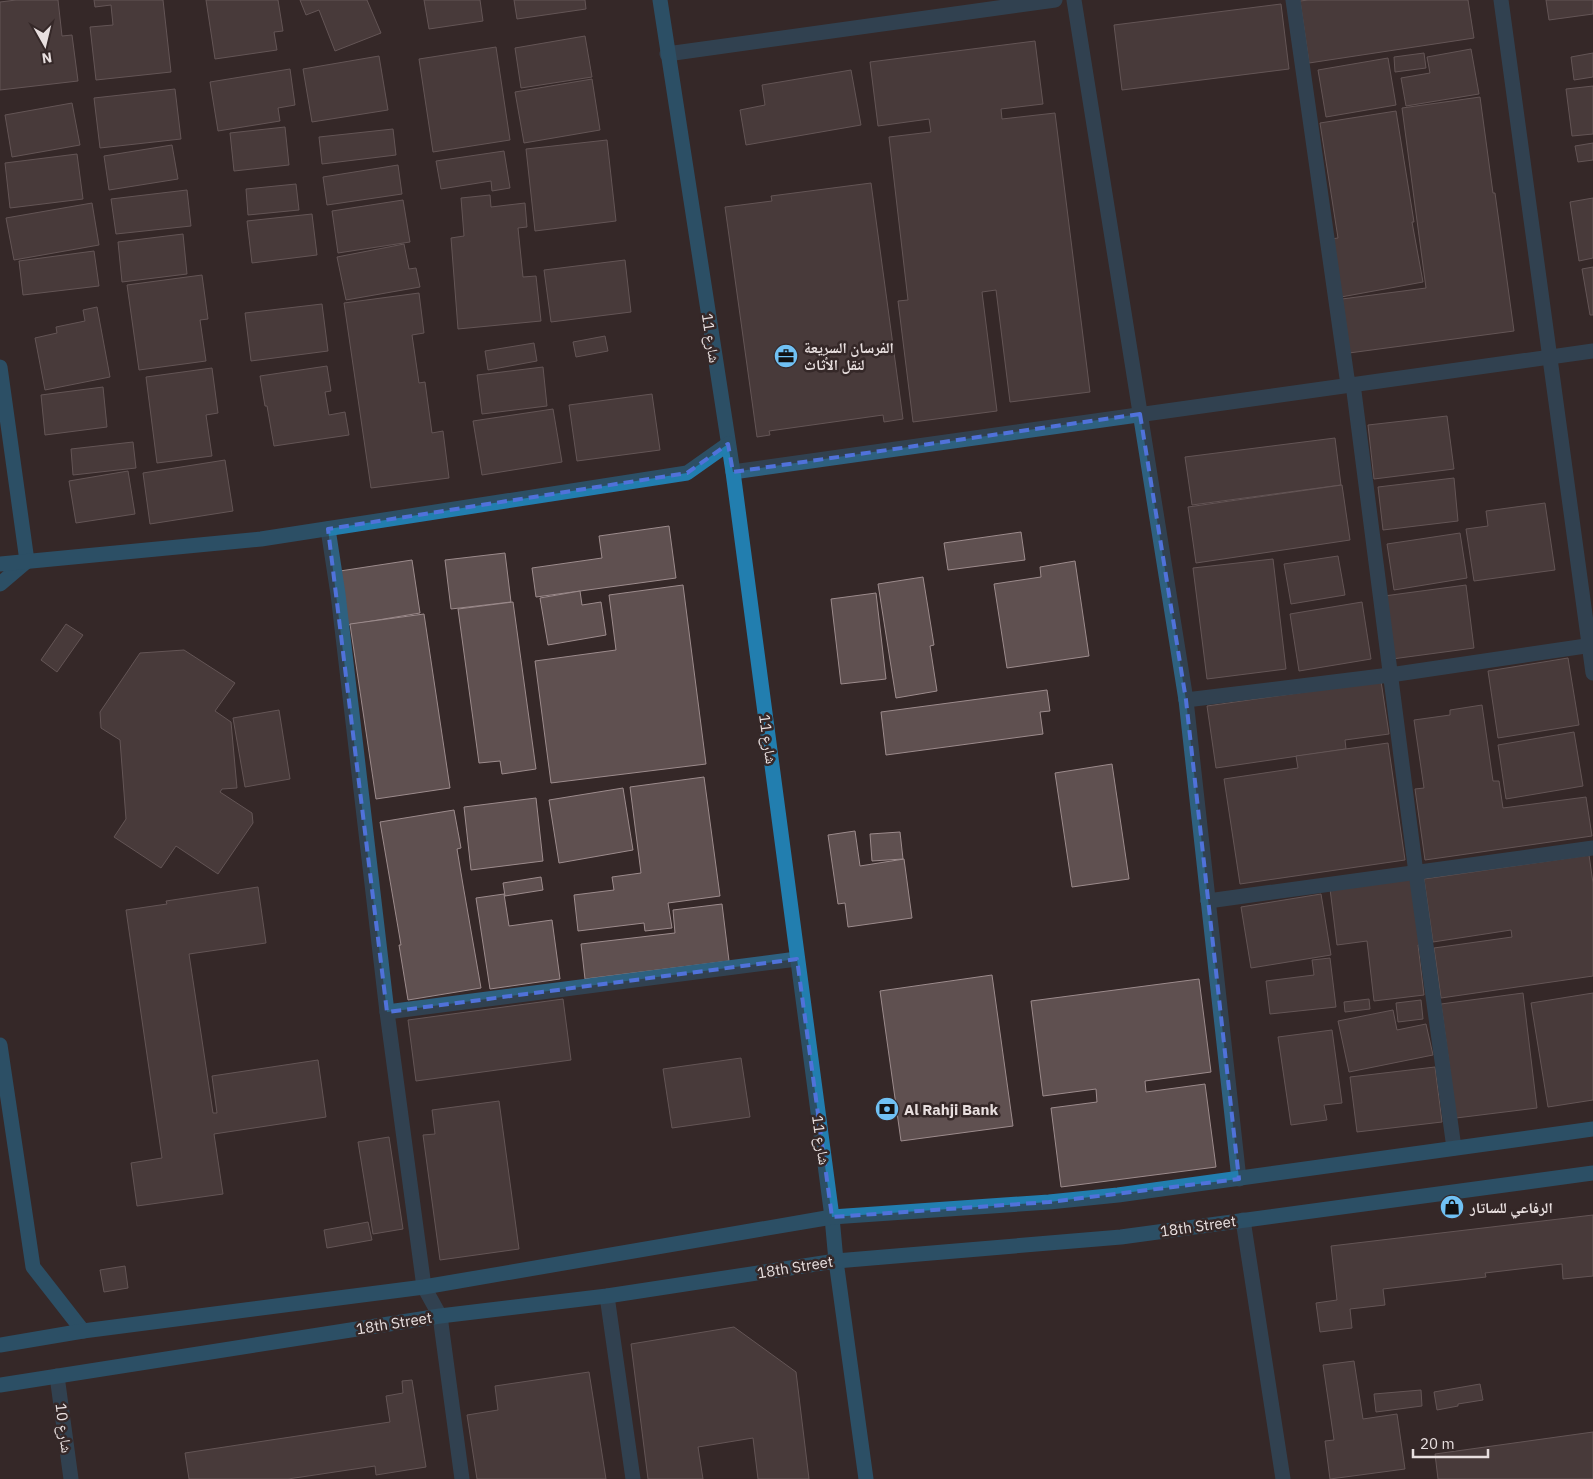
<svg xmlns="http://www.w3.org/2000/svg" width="1593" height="1479" font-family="'IBM Plex Sans','Noto Naskh Arabic',sans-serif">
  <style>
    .building { fill: #5f5050; stroke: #9c8b8c }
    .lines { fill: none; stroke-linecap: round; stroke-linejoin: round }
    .street { stroke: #2e6180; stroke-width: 15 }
    .secondary { stroke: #227eaf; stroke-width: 15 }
    .marked { fill: none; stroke: #5072da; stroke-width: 4; stroke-dasharray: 10 6; stroke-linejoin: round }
    .labels { text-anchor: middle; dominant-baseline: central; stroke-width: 5; stroke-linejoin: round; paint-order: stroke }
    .street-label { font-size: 15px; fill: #e8dfdf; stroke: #352828 }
    .poi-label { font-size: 15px; font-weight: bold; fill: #e8dfdf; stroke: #352828; text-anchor: start }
  </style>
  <rect width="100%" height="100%" fill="#352828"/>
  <g class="building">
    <path d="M16,0H58L62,36L72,35L78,81L0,90V2Z"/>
    <path d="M94,0H163L171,72L96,80L90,27L113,25L111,5L95,7Z"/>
    <path d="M206,0H278L283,31L274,32L277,50L215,59Z"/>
    <path d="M300,0H367L381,33L335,51L319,10L306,15Z"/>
    <path d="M424,0H480L483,21L429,29Z"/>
    <path d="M514,0H585L586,9L517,19Z"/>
    <path d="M1308,0H1468L1474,38L1309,63L1300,1Z"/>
    <path d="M1546,0H1593V14L1549,20Z"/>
    <path d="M1281,4L1289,69L1122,90L1114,25Z"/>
    <path d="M585,36L592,77L521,88L515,48Z"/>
    <path d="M1035,41L1043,104L1001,109L1002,119L1055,113L1090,392L1010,402L996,290L982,292L997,411L913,422L898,301L908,300L889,137L931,132L929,119L878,126L870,62Z"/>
    <path d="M496,47L510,140L433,152L419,59Z"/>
    <path d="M1471,49L1479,94L1406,106L1401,78L1430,73L1427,57Z"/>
    <path d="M1424,53L1426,68L1395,72L1394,57Z"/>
    <path d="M1593,53V77L1574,80L1571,57Z"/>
    <path d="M379,56L388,110L312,122L303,69Z"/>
    <path d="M1388,58L1396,105L1326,117L1318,70Z"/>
    <path d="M290,69L295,105L278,108L280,121L218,131L210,82Z"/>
    <path d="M851,70L861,125L746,145L740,110L765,105L762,85Z"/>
    <path d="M592,79L600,130L524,143L515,92Z"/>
    <path d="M1593,86V134L1572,136L1566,89Z"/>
    <path d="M175,89L181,139L100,148L94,98Z"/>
    <path d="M1480,97L1493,193H1495L1514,331L1349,353L1342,299L1426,288L1402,108Z"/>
    <path d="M72,103L80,145L12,157L5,115Z"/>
    <path d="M1396,111L1414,222H1412L1423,282L1341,297L1331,239L1338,238L1320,123Z"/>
    <path d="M285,127L289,165L234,171L230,133Z"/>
    <path d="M393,129L396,155L322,164L319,137Z"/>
    <path d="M607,140L616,221L535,231L526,149Z"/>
    <path d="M1593,143V160L1578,162L1575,146Z"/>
    <path d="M172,145L178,179L109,190L104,156Z"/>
    <path d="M504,151L510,188L492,191L491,181L441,189L436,161Z"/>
    <path d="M77,154L83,199L10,208L5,163Z"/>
    <path d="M398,165L402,194L327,205L323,177Z"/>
    <path d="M871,183L903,419L884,422L883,415L769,431L770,435L757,437L725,207L772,201L771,196Z"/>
    <path d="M296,184L299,210L248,215L246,189Z"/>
    <path d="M187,190L191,226L116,234L111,199Z"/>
    <path d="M490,195L491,207L525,203L527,227L518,228L523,277L536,276L541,321L458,329L451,238L464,236L461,198Z"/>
    <path d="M1593,198V258L1579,261L1570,202Z"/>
    <path d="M403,200L410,242L338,253L332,211Z"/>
    <path d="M92,203L99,245L14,260L6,218Z"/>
    <path d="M312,214L317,255L252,263L247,221Z"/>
    <path d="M183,234L187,274L122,282L118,242Z"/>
    <path d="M404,244L409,269L416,268L420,287L346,300L337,257Z"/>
    <path d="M94,251L99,286L23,295L19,261Z"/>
    <path d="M625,260L631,312L551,322L544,270Z"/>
    <path d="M1593,267V315H1590L1582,269Z"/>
    <path d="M202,275L208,319L200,320L206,361L139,370L127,285Z"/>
    <path d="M419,293L424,333L412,335L419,383L425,382L432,433L443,431L449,478L371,488L344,303Z"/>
    <path d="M322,304L328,351L251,361L245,313Z"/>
    <path d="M97,307L110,377L45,390L35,338L57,333L56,327L85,321L83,310Z"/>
    <path d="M605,336L608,351L576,357L573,342Z"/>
    <path d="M534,343L537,361L488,370L485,351Z"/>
    <path d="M327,366L331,391L325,392L329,415L345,412L349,435L274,446L267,406H265L260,376Z"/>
    <path d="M543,367L547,406L482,414L477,375Z"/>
    <path d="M212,368L218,413L206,415L212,456L157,463L146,377Z"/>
    <path d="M103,387L107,427L45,435L41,395Z"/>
    <path d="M652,394L660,450L577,461L569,405Z"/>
    <path d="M553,409L562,462L482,475L473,421Z"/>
    <path d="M1447,416L1454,469L1374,479L1368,425Z"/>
    <path d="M1335,438L1341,485L1192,505L1185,457Z"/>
    <path d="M133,442L136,468L73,475L71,449Z"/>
    <path d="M225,460L233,511L150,524L143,473Z"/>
    <path d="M128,471L135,514L76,523L69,481Z"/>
    <path d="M1454,478L1458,521L1383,530L1378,487Z"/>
    <path d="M1342,485L1350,540L1196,563L1188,507Z"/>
    <path d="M1545,503L1555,570L1474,581L1466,529L1488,526L1486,511Z"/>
    <path d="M669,526L676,578L536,597L532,568L602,558L599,536Z"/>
    <path d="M1021,532L1025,560L948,570L944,543Z"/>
    <path d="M1460,533L1467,578L1394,590L1387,544Z"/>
    <path d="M505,553L511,602L451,609L445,560Z"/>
    <path d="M1338,556L1345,595L1291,604L1284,564Z"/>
    <path d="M1273,559L1286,669L1207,679L1193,568Z"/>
    <path d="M412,560L420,613L348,625L340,571Z"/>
    <path d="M1075,561L1089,656L1007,668L994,584L1041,577L1040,567Z"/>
    <path d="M923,577L934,645L930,646L937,691L896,698L878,584Z"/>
    <path d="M683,585L706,764L551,783L535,661L616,650L609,595Z"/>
    <path d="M1466,585L1474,648L1392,659L1384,596Z"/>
    <path d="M580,591L582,605L601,602L606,635L548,645L540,598Z"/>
    <path d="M876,593L886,679L841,684L831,599Z"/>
    <path d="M513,602L536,769L502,774L500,761L479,763L458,609Z"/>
    <path d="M1362,602L1371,659L1299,671L1290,614Z"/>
    <path d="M424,614L450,788L376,799L350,624Z"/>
    <path d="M66,624L83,635L57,672L41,660Z"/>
    <path d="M184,650L235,683L215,711L231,722L237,788L222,789L220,792L252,813L253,823L218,874L176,846L161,868L114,837L126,819L120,740L101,728L100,712L140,653Z"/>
    <path d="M1568,658L1579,725L1498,738L1488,671Z"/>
    <path d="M1381,681L1389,734L1345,740L1346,749L1216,768L1207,706Z"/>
    <path d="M1047,690L1050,711L1040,712L1043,734L886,755L881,712Z"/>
    <path d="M1482,705L1493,781H1499L1503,808L1586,797L1592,836L1425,860L1415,789L1424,788L1414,720L1450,715V710Z"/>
    <path d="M279,710L290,779L245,787L233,718Z"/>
    <path d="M1574,732L1583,786L1506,799L1498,745Z"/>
    <path d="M1388,743L1405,860L1240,884L1224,779L1298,768L1296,756Z"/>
    <path d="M1112,764L1129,879L1072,887L1055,773Z"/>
    <path d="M704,777L720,896L668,903L672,928L645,931L644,923L578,931L574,895L614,890L612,877L641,873L630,787Z"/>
    <path d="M623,788L633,850L559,863L549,800Z"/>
    <path d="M536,798L543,861L471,870L464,807Z"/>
    <path d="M454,810L461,848L457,849L463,885L481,988L408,1000L399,945H401L380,822Z"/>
    <path d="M855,831L860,866L904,859L912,918L848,927L845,903L838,904L828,835Z"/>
    <path d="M900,832L903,859L872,861L870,834Z"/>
    <path d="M1589,855L1593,883V976L1441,998L1434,948L1512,937L1511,930L1433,942L1424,879Z"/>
    <path d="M541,877L543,890L505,896L503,883Z"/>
    <path d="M1412,879L1420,945H1418L1424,995L1374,1001L1367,941L1337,945L1330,889Z"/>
    <path d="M258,887L266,943L189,954L213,1113H217L212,1076L318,1060L326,1117L214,1134L223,1194L137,1206L131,1163L162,1158L126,910L167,904L166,901Z"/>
    <path d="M504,894L509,926L552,920L560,979L490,989L476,898Z"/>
    <path d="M1321,894L1331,955L1251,968L1241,907Z"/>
    <path d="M722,904L729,961L585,979L581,944L675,933L673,910Z"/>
    <path d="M1330,958L1336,1007L1270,1014L1266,981L1314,975L1312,960Z"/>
    <path d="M992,975L1013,1126L901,1141L880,991Z"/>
    <path d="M1199,979L1211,1072L1145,1081L1146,1092L1205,1084L1216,1167L1061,1187L1051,1108L1097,1102L1096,1089L1043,1096L1031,1001Z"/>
    <path d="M1523,993L1537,1108L1456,1118L1441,1004Z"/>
    <path d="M1593,993V1100L1548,1107L1531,1003Z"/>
    <path d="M563,999L571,1060L416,1081L408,1020Z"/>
    <path d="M1369,999L1370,1009L1345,1012L1344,1002Z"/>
    <path d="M1421,1000L1423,1019L1398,1022L1396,1003Z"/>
    <path d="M1393,1010L1397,1030L1426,1024L1433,1055L1349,1072L1338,1021Z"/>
    <path d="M1332,1030L1342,1103L1324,1105L1327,1120L1291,1125L1278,1037Z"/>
    <path d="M741,1058L750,1117L672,1128L663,1069Z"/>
    <path d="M1435,1067L1442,1122L1357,1132L1350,1077Z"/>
    <path d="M499,1101L519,1249L440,1260L423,1135L435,1134L432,1110Z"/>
    <path d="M389,1137L403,1229L373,1234L358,1142Z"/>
    <path d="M1593,1215V1276L1563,1279L1562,1264L1485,1273L1486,1277L1383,1289L1385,1305L1350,1309L1352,1328L1320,1332L1316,1303L1337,1300L1331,1246Z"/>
    <path d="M368,1222L372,1240L327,1248L324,1230Z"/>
    <path d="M125,1266L128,1288L104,1292L100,1270Z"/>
    <path d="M734,1327L796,1372L809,1479H758L753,1438L698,1447L703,1479H648L631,1344Z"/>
    <path d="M1354,1361L1363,1419L1397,1414L1405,1469L1330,1479L1325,1441L1334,1440L1323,1365Z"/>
    <path d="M589,1372L606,1479H477L467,1415L498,1410L495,1386Z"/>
    <path d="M412,1380L426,1467L376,1475L375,1466L288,1479H189L185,1453L390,1422L386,1396L403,1393L402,1381Z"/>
    <path d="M1480,1384L1483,1400L1458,1404V1406L1437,1410L1434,1392Z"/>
    <path d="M1421,1390L1422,1406L1376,1412L1374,1394Z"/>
    <path d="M1593,1432V1479H1438L1435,1454Z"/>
  </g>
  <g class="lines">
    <g class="street">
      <path d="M1074,0L1186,700L1239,1179"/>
      <path d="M1293,0L1348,385"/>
      <path d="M1501,0L1593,673"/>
      <path d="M667,54L1055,0"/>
      <path d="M1353,384L1416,873L1454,1148"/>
      <path d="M733,472L1593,351"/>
      <path d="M328,529L338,594L387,1012L424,1287L440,1316L462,1479"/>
      <path d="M1186,700L1390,675L1593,645"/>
      <path d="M1208,901L1593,848"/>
      <path d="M387,1012L797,959"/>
      <path d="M1243,1220L1283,1479"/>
      <path d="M607,1296L633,1479"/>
      <path d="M57,1376L71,1479"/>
    </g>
    <g class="secondary">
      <path d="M660,0L733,472L832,1217L836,1261L866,1479"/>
      <path d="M0,367L27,561L0,584"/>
      <path d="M0,564L261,539L687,473L728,444"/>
      <path d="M0,1045L33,1267L83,1331"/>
      <path d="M0,1345L83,1331L424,1287L832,1217L1049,1202L1118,1195L1593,1129"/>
      <path d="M0,1385L440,1316L607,1296L836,1261L1121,1237L1593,1173"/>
    </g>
  </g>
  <path d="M0 0H1593V1479H0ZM1140,414L1186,700L1239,1179L1049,1202L832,1217L797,959L387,1012L328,529L687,473L728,444L733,472Z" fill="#352828" fill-opacity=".55" fill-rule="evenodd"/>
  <path class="marked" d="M1140,414L1186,700L1239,1179L1049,1202L832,1217L797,959L387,1012L328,529L687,473L728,444L733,472Z"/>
  <defs>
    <g id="office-disc" transform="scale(1.25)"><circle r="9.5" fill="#70c1f4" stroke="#352828"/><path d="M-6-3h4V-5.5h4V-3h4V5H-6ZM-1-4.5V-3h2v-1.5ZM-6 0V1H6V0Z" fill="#111"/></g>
    <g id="bank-disc" transform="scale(1.25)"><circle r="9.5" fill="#70c1f4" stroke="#352828"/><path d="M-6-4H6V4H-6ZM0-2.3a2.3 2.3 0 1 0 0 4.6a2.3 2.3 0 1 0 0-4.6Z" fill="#111"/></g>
    <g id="shop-disc" transform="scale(1.25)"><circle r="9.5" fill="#70c1f4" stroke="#352828"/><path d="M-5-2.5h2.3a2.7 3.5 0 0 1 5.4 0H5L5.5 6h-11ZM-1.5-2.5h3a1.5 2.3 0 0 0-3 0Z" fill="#111"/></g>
  </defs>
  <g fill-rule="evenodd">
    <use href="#office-disc" x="786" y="356"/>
    <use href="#bank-disc" x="887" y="1109"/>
    <use href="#shop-disc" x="1452" y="1207"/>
  </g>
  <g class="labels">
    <g class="street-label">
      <text transform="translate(711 338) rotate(81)">شارع 11</text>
      <text transform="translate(768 739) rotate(82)">شارع 11</text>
      <text transform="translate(821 1140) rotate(82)">شارع 11</text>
      <text transform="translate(1198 1226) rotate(-8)">18th Street</text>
      <text transform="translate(795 1267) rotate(-9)">18th Street</text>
      <text transform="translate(394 1323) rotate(-9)">18th Street</text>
      <text transform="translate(64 1428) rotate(83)">شارع 10</text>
    </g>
    <g class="poi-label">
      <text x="804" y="347">الفرسان السريعة<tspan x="804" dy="17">لنقل الأثاث</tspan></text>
      <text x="904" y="1109">Al Rahji Bank</text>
      <text x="1470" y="1207">الرفاعي للساتار</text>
    </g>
  </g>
  <g transform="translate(45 45) rotate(172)" stroke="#352828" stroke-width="4" paint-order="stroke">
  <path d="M0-4L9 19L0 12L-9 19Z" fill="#e8dfdf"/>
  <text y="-8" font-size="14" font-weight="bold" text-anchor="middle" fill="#e8dfdf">N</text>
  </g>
  <path d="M1413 1449v8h75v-8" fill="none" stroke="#e8dfdf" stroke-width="2.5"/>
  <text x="1420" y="1449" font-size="15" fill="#e8dfdf" stroke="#352828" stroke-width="4" paint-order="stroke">20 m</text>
</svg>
